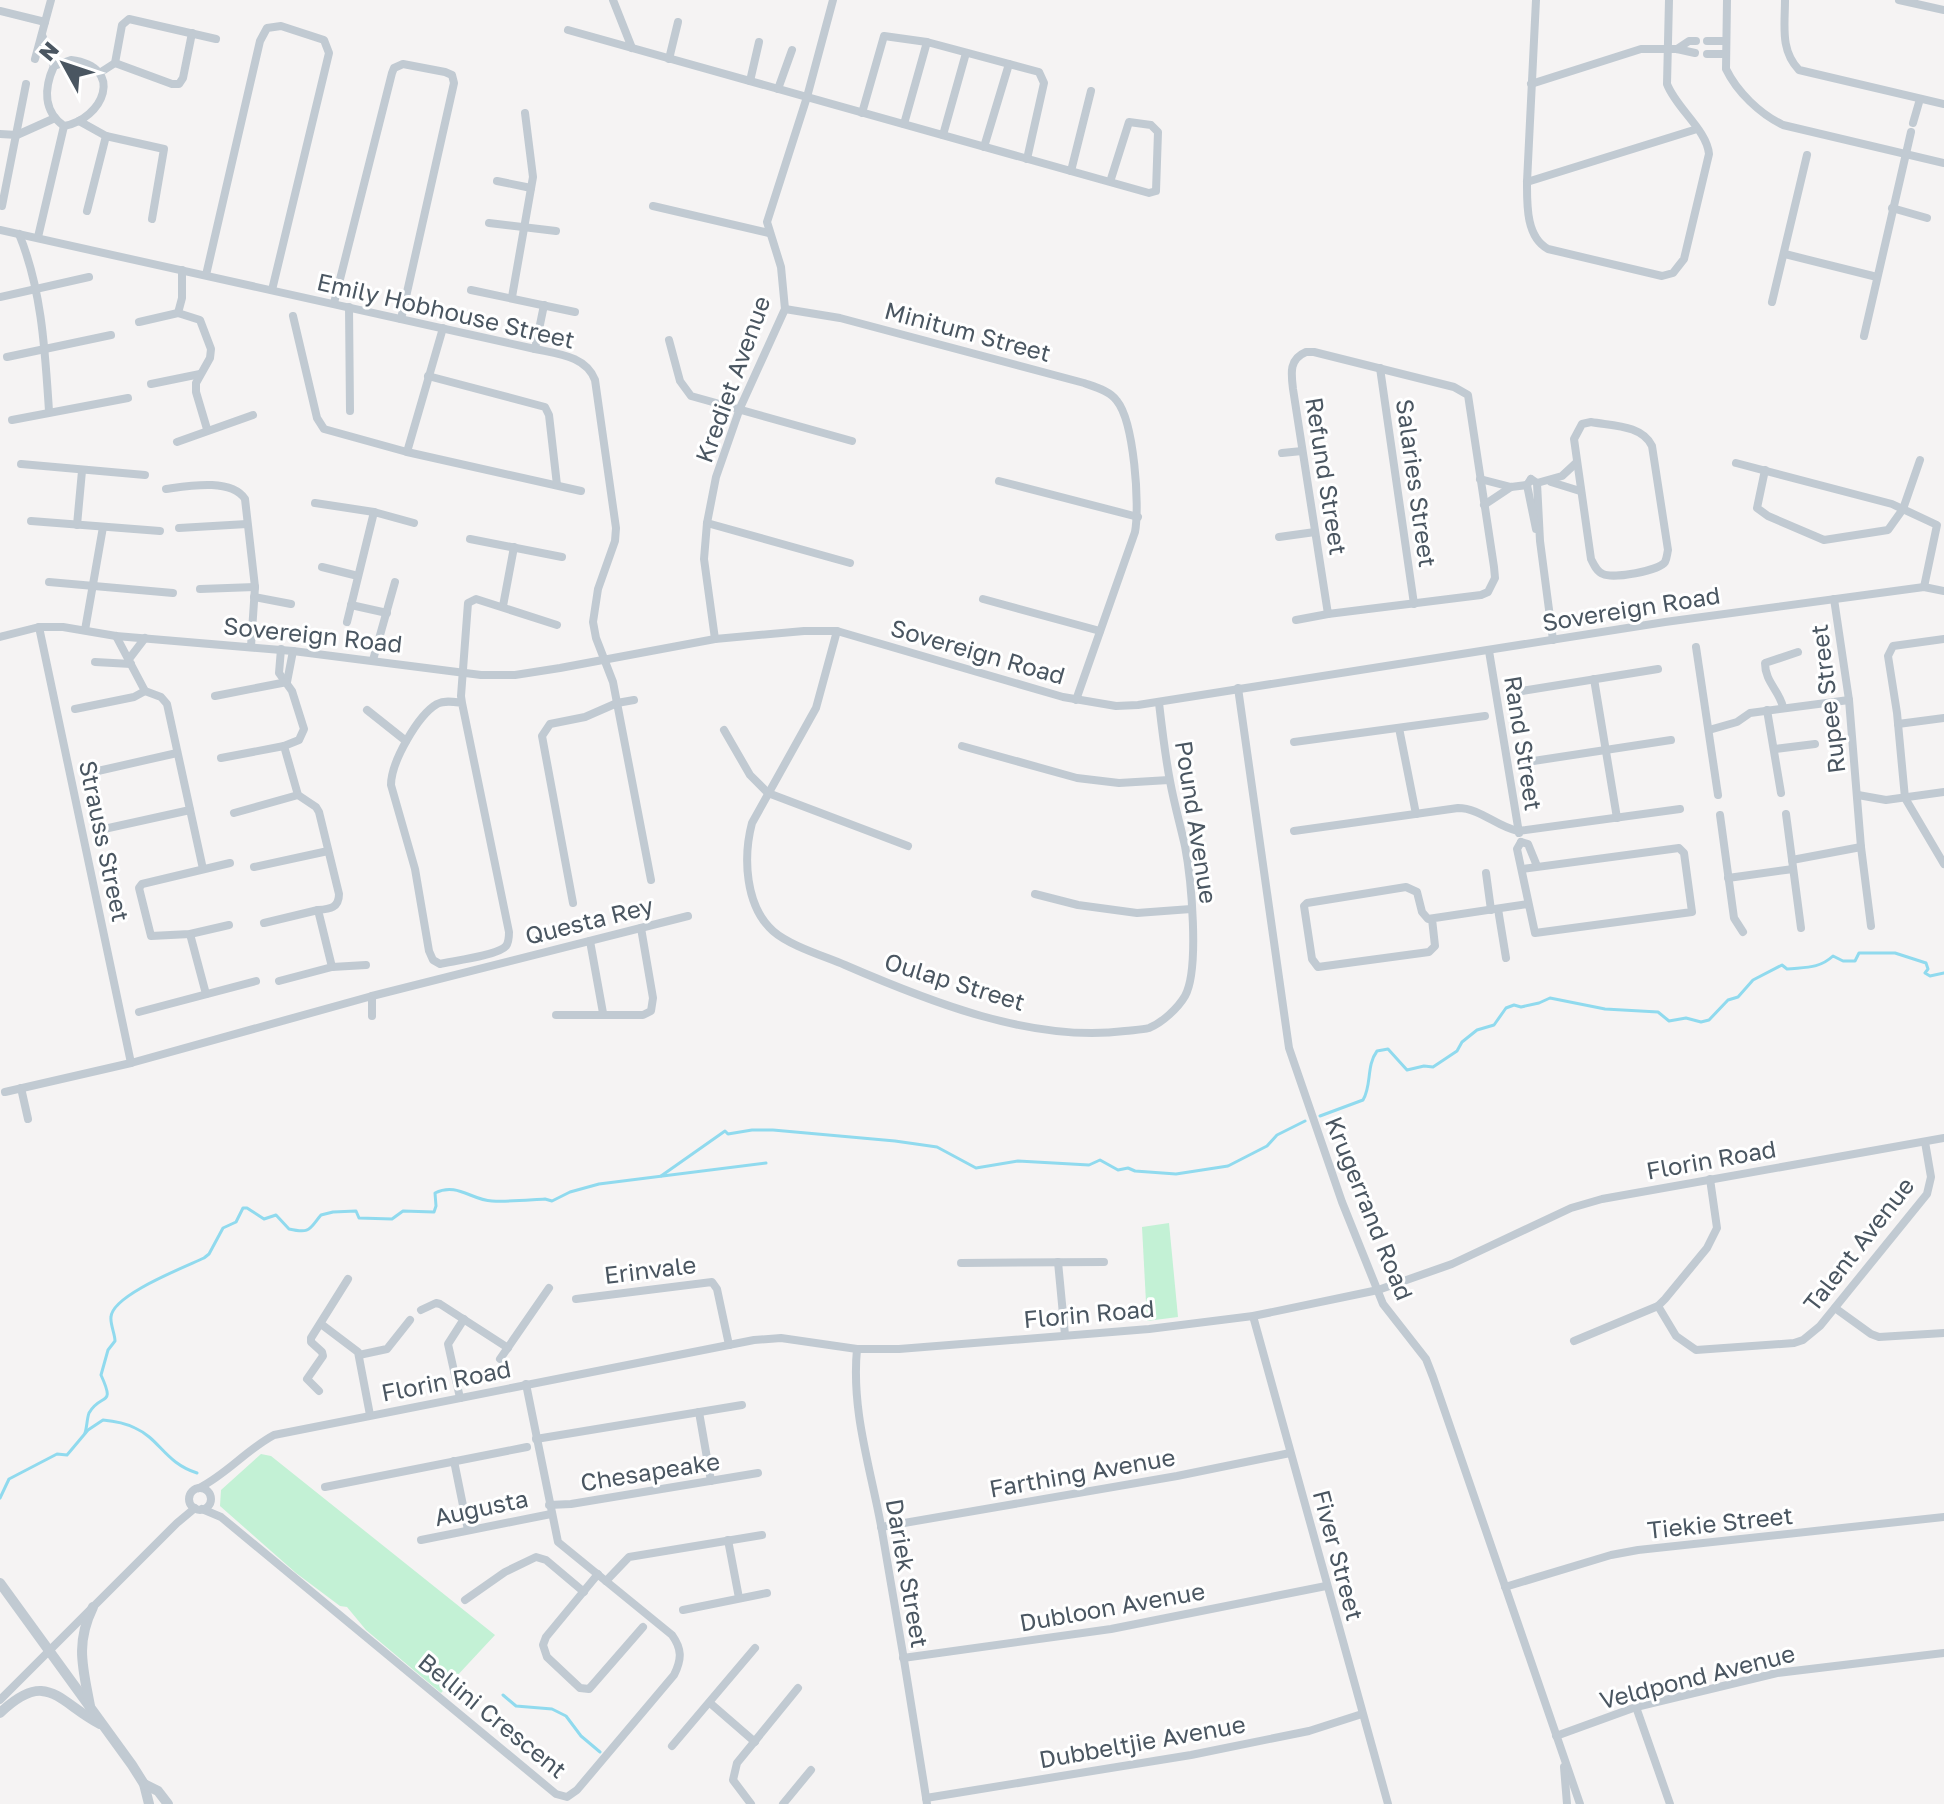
<svg xmlns="http://www.w3.org/2000/svg" width="1944" height="1804" font-family="'Golos Text',sans-serif">
  <style>
    .green { fill: #c3f1d5 }
    .lines { fill: none; stroke-linecap: round; stroke-linejoin: round }
    .stream { stroke: #90daee; stroke-width: 3 }
    .minor { stroke: #c1cad2; stroke-width: 8 }
    .tertiary { stroke: #c1cad2; stroke-width: 10 }
    .labels { text-anchor: middle; dominant-baseline: central; stroke-width: 6; stroke-linejoin: round; paint-order: stroke }
    .street-label { font-size: 24px; fill: #4a5661; stroke: #fff }
  </style>
  <rect width="100%" height="100%" fill="#f5f3f3"/>
  <g class="green">
    <path d="M1169,1223L1178,1317L1147,1321L1142,1227Z"/>
    <path d="M261,1454L271,1456L495,1635L441,1693L366,1630L347,1607L340,1606L296,1573L220,1506L221,1490Z"/>
  </g>
  <g class="lines">
    <g class="stream">
      <path d="M1320,1116L1363,1100C1372,1085 1366,1066 1377,1051L1388,1049L1407,1070L1424,1066L1433,1067L1457,1051L1462,1042L1477,1030L1494,1025L1506,1008L1514,1005L1521,1007L1539,1003L1550,998L1605,1009L1658,1012L1669,1021L1686,1018L1701,1022L1709,1020L1728,1000L1738,997L1753,980L1782,965L1787,969C1805,967 1819,969 1833,956L1843,961H1855L1859,953H1895L1926,963L1928,969L1925,973L1930,976L1944,973"/>
      <path d="M661,1176L725,1131L728,1134L752,1130H773L895,1141L937,1147L976,1168L1018,1161L1089,1165L1100,1160L1118,1170L1128,1168L1135,1171L1176,1174L1228,1166L1267,1146L1277,1135L1305,1121"/>
      <path d="M85,1433C87,1427 87,1418 89,1413C101,1392 116,1408 101,1375L108,1350L115,1341C115,1334 110,1324 111,1317C112,1295 185,1267 204,1258L209,1254L223,1228L236,1222L243,1208H247L264,1219L276,1215L289,1229C311,1234 309,1229 321,1215L333,1212L356,1211L359,1218L392,1219L403,1211L434,1212L436,1206L435,1193C457,1182 471,1200 492,1201C509,1202 528,1200 545,1199L552,1201L570,1192L599,1184L766,1163"/>
      <path d="M0,1498L9,1479L57,1454L67,1455L88,1430L103,1420C114,1421 125,1423 135,1428C160,1439 165,1463 197,1473"/>
      <path d="M503,1695L516,1706L552,1709L566,1716L581,1736L600,1752"/>
    </g>
    <g class="minor">
      <path d="M613,0L632,48"/>
      <path d="M1536,0L1527,182C1527,205 1526,237 1548,249L1662,276L1673,273L1684,259L1709,154C1707,130 1676,108 1667,84L1669,0"/>
      <path d="M1727,0L1726,69C1737,92 1760,114 1783,125L1944,163"/>
      <path d="M1785,0C1785,26 1780,50 1799,70L1944,104"/>
      <path d="M1899,0L1944,10"/>
      <path d="M0,11L45,22"/>
      <path d="M568,30L1149,193L1156,191L1158,132L1151,125L1129,122L1110,182"/>
      <path d="M42,35L54,66"/>
      <path d="M1707,41H1726"/>
      <path d="M1677,49L1689,41H1696"/>
      <path d="M1707,54H1726"/>
      <path d="M35,59L51,0"/>
      <path d="M669,59L678,22"/>
      <path d="M71,60C126,67 103,119 64,126C43,111 44,88 54,66Z"/>
      <path d="M115,63L172,84H179L183,78L192,33"/>
      <path d="M101,72L115,63L122,25L129,19L216,39"/>
      <path d="M750,81L759,42"/>
      <path d="M1531,84L1641,49H1677L1695,53"/>
      <path d="M778,89L792,50"/>
      <path d="M862,113L884,36L927,42L1039,72L1044,83L1027,159"/>
      <path d="M79,121L106,136L164,149L152,219"/>
      <path d="M1913,123L1920,99"/>
      <path d="M904,124L927,42"/>
      <path d="M0,134L17,135L55,118"/>
      <path d="M943,135L966,53"/>
      <path d="M984,147L1009,64"/>
      <path d="M1071,171L1091,91"/>
      <path d="M497,181L531,188"/>
      <path d="M1527,182L1697,129"/>
      <path d="M2,206L26,84"/>
      <path d="M653,206L769,233"/>
      <path d="M1892,208L1927,218"/>
      <path d="M87,211L106,136"/>
      <path d="M489,223L556,231"/>
      <path d="M0,230L535,349C558,354 586,356 595,380L616,528L615,541L598,589L593,622L596,638L613,682L651,880"/>
      <path d="M19,234C42,290 45,351 49,411"/>
      <path d="M38,237L64,126"/>
      <path d="M1785,254L1877,277"/>
      <path d="M182,270V298L178,313L200,320L211,349L210,358L196,383V392L207,429"/>
      <path d="M206,275L260,41L267,28L281,26L324,40L329,53L272,290"/>
      <path d="M471,290L575,312"/>
      <path d="M0,297L89,277"/>
      <path d="M512,297L533,177L525,113"/>
      <path d="M1772,302L1807,155"/>
      <path d="M334,303L392,73L394,68L403,64L445,72L452,75L454,83L401,319"/>
      <path d="M349,307L350,411"/>
      <path d="M785,309L840,318L1084,383C1095,387 1110,391 1117,401C1134,422 1140,505 1135,532L1076,700"/>
      <path d="M293,316L317,418L324,429L407,452L581,491"/>
      <path d="M139,322L178,313"/>
      <path d="M1864,336L1911,132"/>
      <path d="M669,340L680,381L691,396L852,441"/>
      <path d="M535,349L544,305"/>
      <path d="M1306,352H1314L1454,387L1468,395L1494,567L1495,578L1488,592L1481,595L1328,614L1293,389C1291,373 1289,359 1306,352Z"/>
      <path d="M7,357L111,335"/>
      <path d="M1380,368L1414,604"/>
      <path d="M428,376L545,407L549,415L557,485"/>
      <path d="M151,384L200,374"/>
      <path d="M12,420L128,398"/>
      <path d="M1591,422C1613,426 1642,425 1652,446L1668,550C1667,554 1667,558 1665,562C1659,571 1613,579 1603,574C1597,572 1594,565 1591,559L1574,439L1582,424Z"/>
      <path d="M177,442L253,415"/>
      <path d="M407,452L443,328"/>
      <path d="M1282,453L1302,451"/>
      <path d="M1736,463L1892,504L1937,525L1924,587"/>
      <path d="M21,464L145,475"/>
      <path d="M1765,470L1757,508L1768,516L1824,540L1888,530L1903,509L1920,460"/>
      <path d="M1480,479L1511,487L1527,485"/>
      <path d="M1531,479L1537,483L1540,541L1553,640"/>
      <path d="M1531,479L1527,485L1536,529"/>
      <path d="M999,481L1138,517"/>
      <path d="M1551,482L1580,491"/>
      <path d="M1537,483L1562,476L1576,463"/>
      <path d="M166,489C188,486 231,478 245,499L255,587L251,646"/>
      <path d="M315,503L374,512L414,523"/>
      <path d="M1484,505L1511,487"/>
      <path d="M31,521L160,531"/>
      <path d="M707,523L850,563"/>
      <path d="M77,525L82,471"/>
      <path d="M179,528L247,524"/>
      <path d="M1279,537L1315,532"/>
      <path d="M470,539L562,557"/>
      <path d="M322,567L358,576"/>
      <path d="M49,582L173,593"/>
      <path d="M200,589L255,587"/>
      <path d="M254,597L291,604"/>
      <path d="M983,599L1100,631"/>
      <path d="M1834,599L1849,700L1861,847L1871,926"/>
      <path d="M351,605L387,613"/>
      <path d="M503,606L514,547"/>
      <path d="M1296,620L1328,614"/>
      <path d="M347,622L374,512"/>
      <path d="M39,627L131,1063"/>
      <path d="M85,630L103,527"/>
      <path d="M837,631L816,708L752,823C743,857 745,906 773,931C790,946 824,956 845,965C928,1001 1033,1043 1125,1031C1132,1030 1142,1030 1149,1028C1162,1023 1178,1008 1185,996C1200,969 1191,877 1185,846C1180,824 1174,803 1170,781C1165,755 1162,729 1159,703"/>
      <path d="M116,636L145,691L161,697L167,704L203,869"/>
      <path d="M0,637L39,627H63L116,636L293,651L481,675H515L560,668L715,639L804,631H837L1063,697L1116,706L1138,705L1665,622L1924,587L1944,591"/>
      <path d="M715,639L704,559L707,523L716,477L740,408L785,309L781,267L767,222L807,97L833,0"/>
      <path d="M1944,639L1893,646L1888,656L1897,713L1905,798L1944,864"/>
      <path d="M1696,647L1718,795"/>
      <path d="M281,649L279,673L292,691L304,729L299,740L284,746L298,795L316,807L319,812L339,894C339,908 330,909 318,910L332,967L366,965"/>
      <path d="M1489,651L1519,833"/>
      <path d="M129,659L145,638"/>
      <path d="M373,660L395,582"/>
      <path d="M95,662L131,664"/>
      <path d="M1594,679L1617,818"/>
      <path d="M287,682L293,651"/>
      <path d="M1238,688L1289,1048L1342,1202L1383,1304L1426,1359L1433,1377L1580,1804"/>
      <path d="M1522,691L1658,669"/>
      <path d="M215,696L287,682"/>
      <path d="M462,703C454,702 445,700 437,704C418,715 391,762 391,785L415,869L429,951L433,960L440,964C453,961 499,955 506,946C509,942 509,937 509,932L462,703L461,696L468,603L476,599L557,625"/>
      <path d="M1783,707C1779,690 1765,682 1765,663L1798,652"/>
      <path d="M75,709L134,697L145,691"/>
      <path d="M367,710L406,741"/>
      <path d="M1767,710L1781,793"/>
      <path d="M1898,724L1944,718"/>
      <path d="M1399,728L1416,814"/>
      <path d="M724,730L750,775L768,793L908,846"/>
      <path d="M1709,730L1737,722L1750,713L1849,700"/>
      <path d="M1294,742L1485,716"/>
      <path d="M962,746L1077,778L1119,783L1169,780"/>
      <path d="M1775,749L1815,744"/>
      <path d="M221,758L284,746"/>
      <path d="M1527,762L1671,740"/>
      <path d="M89,773L177,753"/>
      <path d="M1858,795L1886,800L1944,792"/>
      <path d="M234,813L298,795"/>
      <path d="M1786,814L1801,928"/>
      <path d="M1720,815L1734,918L1743,932"/>
      <path d="M104,829L190,810"/>
      <path d="M1294,831L1458,808C1480,808 1497,827 1518,831L1680,809"/>
      <path d="M1521,842L1517,849L1535,933L1692,912L1684,853L1679,848L1522,869"/>
      <path d="M1521,842L1528,844L1537,866"/>
      <path d="M1792,860L1861,847"/>
      <path d="M254,867L328,851"/>
      <path d="M1486,873L1491,910"/>
      <path d="M1728,878L1793,869"/>
      <path d="M1035,894L1078,905L1137,913L1191,909"/>
      <path d="M573,903L542,736L550,724L585,717L617,703L634,700"/>
      <path d="M1498,909L1506,958"/>
      <path d="M1432,919L1435,946L1429,952L1318,967L1312,959L1304,906L1307,903L1406,887L1417,892L1422,912L1428,919L1528,904"/>
      <path d="M264,923L318,910"/>
      <path d="M229,925L190,934L151,936L139,888L142,884L230,863"/>
      <path d="M190,934L206,994"/>
      <path d="M590,941L603,1013"/>
      <path d="M279,981L332,967"/>
      <path d="M139,1012L256,981"/>
      <path d="M556,1015H643L651,1011L653,998L641,928"/>
      <path d="M372,1016V996"/>
      <path d="M21,1088L28,1119"/>
      <path d="M5,1092L131,1063L372,996L688,916"/>
      <path d="M1058,1262L1065,1335"/>
      <path d="M961,1263L1104,1262"/>
      <path d="M576,1299L712,1282L717,1289L729,1345"/>
      <path d="M1658,1306L1676,1336L1696,1350L1794,1343L1803,1340L1820,1326L1927,1194L1931,1177L1925,1142"/>
      <path d="M1835,1308L1871,1334L1879,1337L1944,1333"/>
      <path d="M421,1310L436,1303L440,1304L508,1348"/>
      <path d="M1253,1316L1388,1804"/>
      <path d="M321,1324L358,1352L370,1415"/>
      <path d="M1574,1341L1658,1306L1665,1299L1707,1248L1717,1228L1710,1179"/>
      <path d="M857,1349C851,1412 871,1469 882,1531C898,1622 913,1713 927,1804"/>
      <path d="M359,1355L387,1349L410,1320"/>
      <path d="M500,1359L549,1288"/>
      <path d="M319,1391L307,1379L323,1356L322,1352L311,1342V1338L348,1279"/>
      <path d="M460,1398L448,1344L464,1319"/>
      <path d="M699,1412L711,1481"/>
      <path d="M536,1439L742,1405"/>
      <path d="M454,1461L468,1530"/>
      <path d="M325,1487L527,1447"/>
      <path d="M199,1488C227,1474 246,1450 274,1435L754,1340L781,1338L857,1349H899L1149,1329L1253,1316L1378,1290L1452,1264L1571,1208L1602,1199L1944,1138"/>
      <circle cx="200" cy="1499" r="11"/>
      <path d="M549,1505L571,1504L758,1473"/>
      <path d="M202,1509L221,1517L556,1794L567,1797L577,1790L674,1675C682,1659 682,1649 672,1635L558,1542L526,1384"/>
      <path d="M881,1527L1177,1476L1290,1453"/>
      <path d="M421,1540L551,1514"/>
      <path d="M728,1540L739,1598"/>
      <path d="M598,1574L546,1637L543,1645L547,1657L580,1688L589,1689L643,1627"/>
      <path d="M606,1581L629,1557L762,1535"/>
      <path d="M1505,1587L1611,1555L1638,1550L1944,1517"/>
      <path d="M465,1600L505,1572L536,1557L546,1560L584,1592"/>
      <path d="M683,1610L767,1593"/>
      <path d="M903,1658L1111,1629L1326,1586"/>
      <path d="M0,1700L177,1523L195,1508"/>
      <path d="M710,1703L755,1742"/>
      <path d="M1636,1707L1670,1804"/>
      <path d="M1556,1736L1636,1707L1777,1673L1944,1653"/>
      <path d="M672,1746L755,1648"/>
      <path d="M1564,1767L1567,1804"/>
      <path d="M926,1798L1191,1755L1309,1731L1362,1714"/>
      <path d="M751,1804L733,1780L737,1763L798,1688"/>
      <path d="M783,1804L811,1770"/>
    </g>
    <g class="tertiary">
      <path d="M0,1583L132,1765L144,1784L149,1804"/>
      <path d="M90,1706C83,1668 75,1644 93,1607"/>
      <path d="M0,1713C47,1668 58,1702 100,1724"/>
      <path d="M144,1784L158,1791L168,1804"/>
    </g>
  </g>
  <g class="labels">
    <g class="street-label">
      <text transform="translate(446 310) rotate(13)">Emily Hobhouse Street</text>
      <text transform="translate(968 331) rotate(15)">Minitum Street</text>
      <text transform="translate(732 379) rotate(-70)">Krediet Avenue</text>
      <text transform="translate(1327 476) rotate(81)">Refund Street</text>
      <text transform="translate(1417 483) rotate(82)">Salaries Street</text>
      <text transform="translate(1631 608) rotate(-9)">Sovereign Road</text>
      <text transform="translate(313 634) rotate(6)">Sovereign Road</text>
      <text transform="translate(978 651) rotate(16)">Sovereign Road</text>
      <text transform="translate(1827 699) rotate(-97)">Rupee Street</text>
      <text transform="translate(1524 743) rotate(81)">Rand Street</text>
      <text transform="translate(1197 822) rotate(81)">Pound Avenue</text>
      <text transform="translate(105 841) rotate(78)">Strauss Street</text>
      <text transform="translate(589 920) rotate(-14)">Questa Rey</text>
      <text transform="translate(955 981) rotate(17)">Oulap Street</text>
      <text transform="translate(1711 1159) rotate(-10)">Florin Road</text>
      <text transform="translate(1370 1208) rotate(68)">Krugerrand Road</text>
      <text transform="translate(1858 1244) rotate(-52)">Talent Avenue</text>
      <text transform="translate(650 1269) rotate(-7)">Erinvale</text>
      <text transform="translate(1089 1313) rotate(-5)">Florin Road</text>
      <text transform="translate(446 1380) rotate(-11)">Florin Road</text>
      <text transform="translate(650 1471) rotate(-9)">Chesapeake</text>
      <text transform="translate(1082 1472) rotate(-10)">Farthing Avenue</text>
      <text transform="translate(481 1507) rotate(-12)">Augusta</text>
      <text transform="translate(1720 1522) rotate(-6)">Tiekie Street</text>
      <text transform="translate(1339 1555) rotate(75)">Fiver Street</text>
      <text transform="translate(908 1573) rotate(80)">Dariek Street</text>
      <text transform="translate(1112 1606) rotate(-10)">Dubloon Avenue</text>
      <text transform="translate(1697 1676) rotate(-14)">Veldpond Avenue</text>
      <text transform="translate(493 1715) rotate(39)">Bellini Crescent</text>
      <text transform="translate(1142 1741) rotate(-10)">Dubbeltjie Avenue</text>
    </g>
  </g>
  <g transform="translate(64 64) rotate(310)" stroke="#ffffff" stroke-width="6" paint-order="stroke">
  <path d="M0-6L14 30L0 20L-14 30Z" fill="#4a5661"/>
  <text y="-12" font-size="22" font-weight="bold" text-anchor="middle" fill="#4a5661">N</text>
  </g>
</svg>
